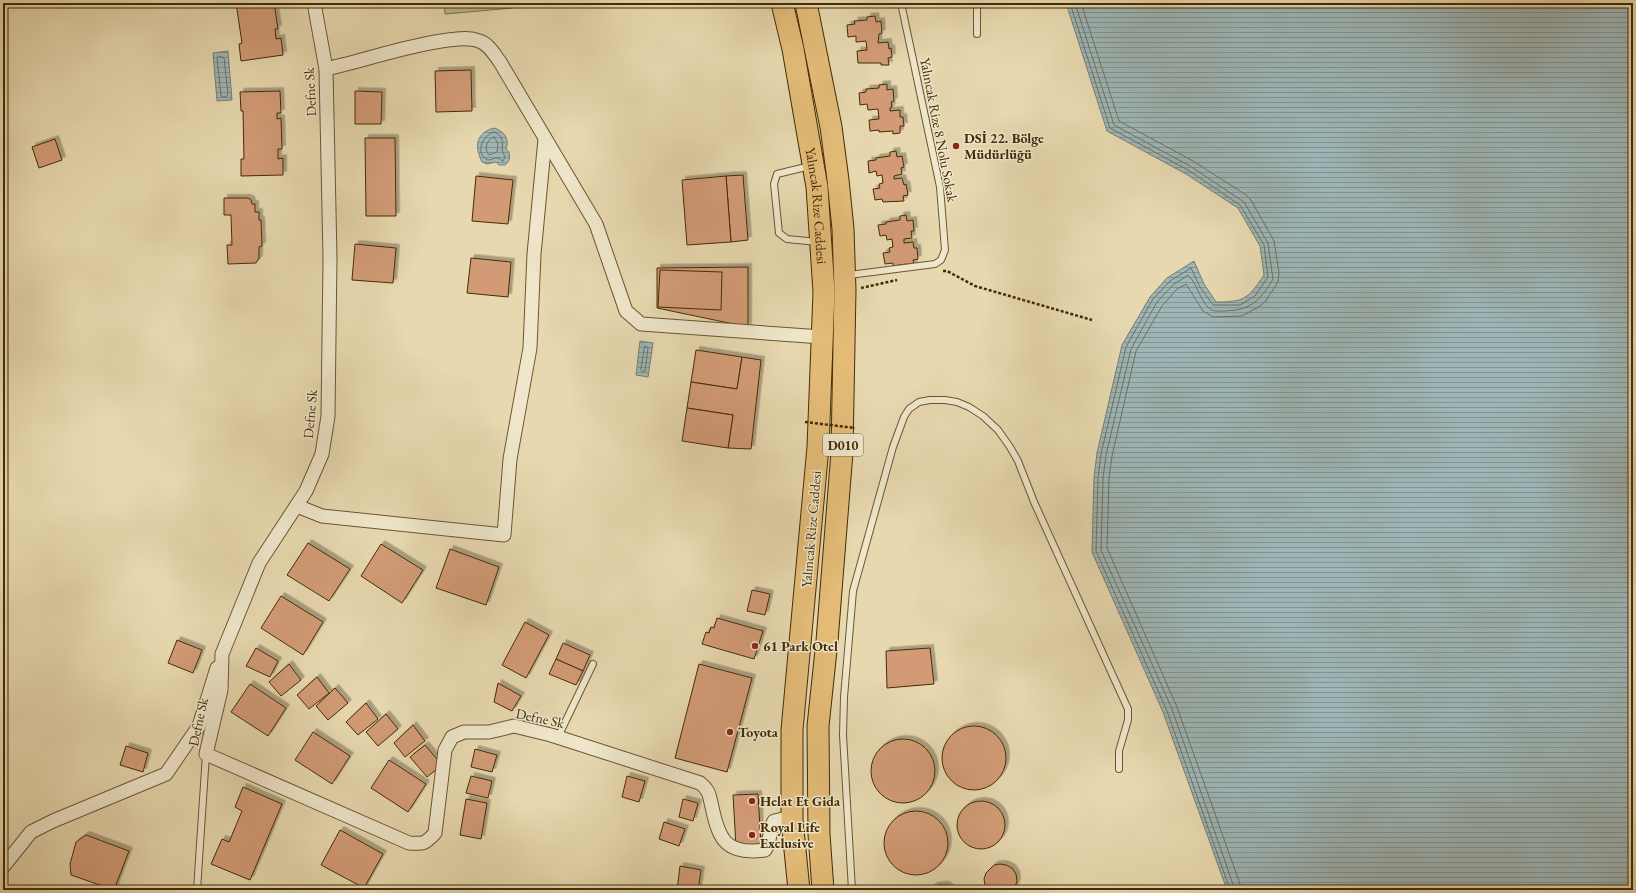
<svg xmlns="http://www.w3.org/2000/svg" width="1636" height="893" font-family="'EB Garamond',serif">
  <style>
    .garden { fill: #babd87; stroke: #7e7446 }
    .water { fill: url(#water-rules); stroke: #797e70 }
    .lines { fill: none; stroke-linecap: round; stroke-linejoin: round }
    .shore { stroke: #70705e; stroke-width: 1 }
    .building { fill: #d29b76; stroke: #422b06; filter: url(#shadow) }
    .service-casing { stroke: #6b5630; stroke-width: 8 }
    .minor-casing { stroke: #6b5630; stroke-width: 15 }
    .trunk-casing { stroke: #422b06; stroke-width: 23 }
    .path { stroke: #422b06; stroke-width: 2.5; stroke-dasharray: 3 2; stroke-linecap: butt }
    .service { stroke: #efe6cb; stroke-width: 6 }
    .minor { stroke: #efe6cb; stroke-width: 13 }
    .trunk { stroke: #e4bc78; stroke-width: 21 }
    .path-bridge { stroke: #422b06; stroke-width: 2.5; stroke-dasharray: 3 2; stroke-linecap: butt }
    .poi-dot { fill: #8f2418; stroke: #efe6cb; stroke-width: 1.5 }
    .labels { text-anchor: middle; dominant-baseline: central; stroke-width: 3; stroke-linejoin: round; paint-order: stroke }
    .shield { fill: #efe6cb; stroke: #766341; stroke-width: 1 }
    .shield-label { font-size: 13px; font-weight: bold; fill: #422b06 }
    .street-label { font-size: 14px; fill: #422b06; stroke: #efe6cb }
    .poi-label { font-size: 14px; font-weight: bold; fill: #422b06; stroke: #efe6cb; text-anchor: start }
  </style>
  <defs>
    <pattern id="water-rules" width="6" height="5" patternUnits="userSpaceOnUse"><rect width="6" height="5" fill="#9db6b7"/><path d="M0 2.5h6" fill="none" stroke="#829493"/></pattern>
    <filter id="shadow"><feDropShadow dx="3.5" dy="-3.5" stdDeviation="0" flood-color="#0004"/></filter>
  </defs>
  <rect width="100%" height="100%" fill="#e7d8af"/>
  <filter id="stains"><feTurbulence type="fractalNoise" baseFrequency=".005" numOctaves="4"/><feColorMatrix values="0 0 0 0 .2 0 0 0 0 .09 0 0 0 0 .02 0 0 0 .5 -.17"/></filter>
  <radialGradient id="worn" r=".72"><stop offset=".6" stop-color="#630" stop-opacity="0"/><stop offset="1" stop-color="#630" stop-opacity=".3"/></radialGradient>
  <path class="garden" d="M444,3H512L513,8L445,14Z"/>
  <g class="water">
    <path d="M1066,3H1633V890H1227L1163,712L1092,552L1094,477L1097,453L1122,345L1150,297L1167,278L1194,261L1204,284L1216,302C1244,302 1248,299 1264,275L1260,246L1238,208L1186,174L1107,131Z"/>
    <path d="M228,51L232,100L217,101L213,53Z"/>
    <path d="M494,128C504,131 510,139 506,149L509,152C510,158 510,161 505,165H499L496,162L487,164L482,162C474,146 476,133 494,128Z"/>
    <path d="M640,341L653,343L648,377L636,375Z"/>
  </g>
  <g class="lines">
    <g class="shore">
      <path d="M1070,3L1110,128L1188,170L1240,205L1264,245L1268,277L1255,296L1240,305H1213L1200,287L1191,268L1170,281L1153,299L1126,347L1101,454L1098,478L1096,551L1167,711L1230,890"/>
      <path d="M1075,3L1114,125L1190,166L1244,202L1268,243L1273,279C1260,301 1251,310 1225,311C1220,311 1214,312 1210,309C1200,301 1197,283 1188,275L1173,285L1157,302L1131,349L1106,455L1103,478L1101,550L1172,709L1235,890"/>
      <path d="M1081,3L1119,121L1193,161L1246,195L1251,200L1274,241L1279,273L1278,282L1265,302L1260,306L1242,316L1213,317L1203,311L1186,284L1177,289L1162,306L1136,351L1112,456L1109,478L1107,548L1177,707L1240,884L1241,890"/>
      <path d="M219,56L224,58L228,94L226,97H222L221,95L217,58Z"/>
      <path d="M494,132C503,135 503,142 502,150L505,157L503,161C501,160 500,159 498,158C493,157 490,162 486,159C475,152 483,135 494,132Z"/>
      <path d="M494,137L498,143L497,152L489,155C484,149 486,140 494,137Z"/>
      <path d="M645,346L648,348L645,371L643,372L641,370Z"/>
    </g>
  </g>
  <g class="building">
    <path d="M236,3H274L278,29H275L276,39L281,38L283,55L241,61L239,44L242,43Z"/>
    <path d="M875,16L876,22L881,21L882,33L879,34L878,43L888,42L889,49L891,48L892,57L888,58L889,65H881V63H858L857,51L867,50L866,41L856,42V36L848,37L847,25L855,24L854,21L867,20V17Z"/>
    <path d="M471,70L472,111L436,112L435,71Z"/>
    <path d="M887,84V90L893,89L894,101L891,102L892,107L890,108V111L900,110V117H903L904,126H900V133L893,134V131L879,132V130L870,131L869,120L879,119L878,109L868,110L867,104L860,105L859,93L866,92V89L879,88V85Z"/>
    <path d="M280,91L281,113H277V119L281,118L282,149H278V159L283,158V175L241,176V159H244L243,111H241L240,92Z"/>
    <path d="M355,91L382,92L381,124H355Z"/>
    <path d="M365,138H395L396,216H366Z"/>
    <path d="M55,139L62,160L39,168L32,147Z"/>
    <path d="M896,151L897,157L902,156L904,167L901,168L902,174L894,176V179L902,178L904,185L906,184L908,195L903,196L904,201L883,202L882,199L875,200L873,189L880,188L879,184L883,183L882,175L877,176L876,171L869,173L868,161L876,160V158L890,156V152Z"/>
    <path d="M743,175L748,240L731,242L726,176Z"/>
    <path d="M476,176L513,180L508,224L472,221Z"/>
    <path d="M726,176L731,242L687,245L682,180Z"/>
    <path d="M224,198H248L251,200L252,204H255V212H259V220H261L262,246L259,247V258L256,263L228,264L227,245H232L231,215H224Z"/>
    <path d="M906,215L907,221L913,220L914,231H911L912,238L904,239V243L913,242L914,248H917L918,259L913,260L914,265L908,266L907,264L893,266V263L885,264L883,253L890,252L889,248L893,247L892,239L887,240L886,235L880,236L878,225L886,224V222L900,220V216Z"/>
    <path d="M355,244L396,248L393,283L352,280Z"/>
    <path d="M471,258L511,262L508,297L467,293Z"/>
    <path d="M748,267V327L657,308V268Z"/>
    <path d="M660,270L722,272L721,310L658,307Z"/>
    <path d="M696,350L742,357L737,389L691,382Z"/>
    <path d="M742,357L761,360L751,449L728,448L733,415L687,408L691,382L737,389Z"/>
    <path d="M687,408L733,415L728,448L682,441Z"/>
    <path d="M308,543L350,569L329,601L287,575Z"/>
    <path d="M381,544L423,570L402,603L361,576Z"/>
    <path d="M450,549L499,567L486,605L436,588Z"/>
    <path d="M752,590L770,594L765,615L747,611Z"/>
    <path d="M281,596L323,622L303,655L261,628Z"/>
    <path d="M717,618L763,631L754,659L702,644L706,632L709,633L711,627L714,628Z"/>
    <path d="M525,622L549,635L526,678L502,665Z"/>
    <path d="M177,640L202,650L193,673L168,663Z"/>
    <path d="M563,643L590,655L583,671L556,659Z"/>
    <path d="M256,648L278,661L270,677L246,666Z"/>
    <path d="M930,648L934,684L887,688L886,651Z"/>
    <path d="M556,659L583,671L576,685L549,674Z"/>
    <path d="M289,664L301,680L281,696L269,682Z"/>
    <path d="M699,664L752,678L727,772L675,758Z"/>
    <path d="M317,677L329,693L309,709L297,695Z"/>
    <path d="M498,683L521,696L512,711L494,702Z"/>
    <path d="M250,684L286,708L268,736L231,712Z"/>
    <path d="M335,688L348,703L328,720L316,706Z"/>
    <path d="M366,703L378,719L358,735L346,722Z"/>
    <path d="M386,714L398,729L378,746L366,732Z"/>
    <path d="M413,725L425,741L405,757L394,743Z"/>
    <circle cx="974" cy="758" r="32"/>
    <path d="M313,732L350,756L332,784L295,760Z"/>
    <circle cx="903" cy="771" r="32"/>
    <path d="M425,745L442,765L427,777L410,757Z"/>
    <path d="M126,746L148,753L143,772L120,765Z"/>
    <path d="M475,749L497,755L492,772L471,767Z"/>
    <path d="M389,760L426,784L408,812L371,788Z"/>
    <path d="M471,776L492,781L488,798L466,793Z"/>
    <path d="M627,776L645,781L639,802L622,797Z"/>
    <path d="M243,787L282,804L250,880L211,864L222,839L229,842L242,811L235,807Z"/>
    <path d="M758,794L761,845L736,847L733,795Z"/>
    <path d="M466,799L487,803L481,839L460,835Z"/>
    <path d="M683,799L698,803L693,821L679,817Z"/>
    <circle cx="981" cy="825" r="24"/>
    <circle cx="916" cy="843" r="32"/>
    <path d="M664,822L685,829L679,846L659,839Z"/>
    <path d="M340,830L383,854L364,888L321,865Z"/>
    <path d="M86,835L129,851L114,890L71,875L70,864L76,842Z"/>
    <path d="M1000,864L1006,865L1012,868L1016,874L1017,881L1014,890H987L985,885L984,879L986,873L994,865Z"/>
    <path d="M680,866L701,870L698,890H677Z"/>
    <path d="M940,885H946L953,890H928L934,886Z"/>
  </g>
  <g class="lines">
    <g class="service-casing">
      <g id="service">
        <path d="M977,3V34"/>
        <path d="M810,166L777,174L774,184L779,233L787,239L818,242"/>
        <path d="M849,275L935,264L941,260L945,250L940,187L901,3"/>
        <path d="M558,737L593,664"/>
        <path d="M197,890L206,754"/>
        <path d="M852,890L843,735L844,697L853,591L893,447L904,417L909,409L919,402L930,400H945L957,402L969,407L983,416L998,430L1010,447L1018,461L1034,502L1128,709V720L1119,751V769"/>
      </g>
    </g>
    <g class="minor-casing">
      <g id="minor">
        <path d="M314,3L326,69L330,257L328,416L322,454L306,491L259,563L222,654L221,690L206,754L409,843C424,844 425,844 435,833L445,750L452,737L464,732H489L514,726L551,735L700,783C710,791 709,795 712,807C719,841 727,855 765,850C771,841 769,831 774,821L792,817"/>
        <path d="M326,69C367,60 407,45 448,40C459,39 469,37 479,41C489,44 494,54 500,62L596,224L626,311L641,324L822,337"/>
        <path d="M297,506L322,516L504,535L510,459L530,348L534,254L545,139"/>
        <path d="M3,867L31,832L53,821L166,774L199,726L217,668"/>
      </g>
    </g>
    <g class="trunk-casing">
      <g id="trunk">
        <path id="s1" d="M782,3L793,49L817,187L824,292L818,447L792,730V820L799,890"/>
        <path d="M806,3L831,127L838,180L843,229L845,290L842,452L827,641L818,726L819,834L823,890"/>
      </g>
    </g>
    <g class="path">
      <path d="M943,271H947L975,286L1092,320"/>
      <path d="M861,288L897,280"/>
    </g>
    <use href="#service" class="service"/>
    <use href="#minor" class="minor"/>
    <use href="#trunk" class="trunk"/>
    <path class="path-bridge" d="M805,422L855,428"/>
  </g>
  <g class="poi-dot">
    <circle cx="956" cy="146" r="4"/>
    <circle cx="755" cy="646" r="4"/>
    <circle cx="730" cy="732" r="4"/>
    <circle cx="752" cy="801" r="4"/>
    <circle cx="752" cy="835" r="4"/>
  </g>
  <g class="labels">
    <rect class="shield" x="823" y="434" width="40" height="22" rx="3"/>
    <g class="shield-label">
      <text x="843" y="445">D010</text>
    </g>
    <g class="street-label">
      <text transform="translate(310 92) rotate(-93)">Defne Sk</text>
      <text transform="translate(939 130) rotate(79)">Yalıncak Rize 8 Nolu Sokak</text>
      <text stroke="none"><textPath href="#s1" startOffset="206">Yalıncak Rize Caddesi</textPath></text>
      <text transform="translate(310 414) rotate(-85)">Defne Sk</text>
      <text transform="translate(811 529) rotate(-85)">Yalıncak Rize Caddesi</text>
      <text transform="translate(540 718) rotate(12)">Defne Sk</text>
      <text transform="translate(198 722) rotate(-78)">Defne Sk</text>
    </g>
    <g class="poi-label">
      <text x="964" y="138">DSİ 22. Bölge<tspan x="964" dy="16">Müdürlüğü</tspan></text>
      <text x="763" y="646">61 Park Otel</text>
      <text x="738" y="732">Toyota</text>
      <text x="760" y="801">Helat Et Gida</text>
      <text x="760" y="827">Royal Life<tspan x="760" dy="16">Exclusive</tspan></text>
    </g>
  </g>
  <rect width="1636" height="893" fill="none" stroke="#e7d8af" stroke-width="16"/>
  <rect x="4" y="4" width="1628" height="885" fill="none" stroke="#422b06" stroke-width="2"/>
  <rect x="8" y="8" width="1620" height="877" fill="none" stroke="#422b06"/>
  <rect width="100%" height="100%" filter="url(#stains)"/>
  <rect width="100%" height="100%" fill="url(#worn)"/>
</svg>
